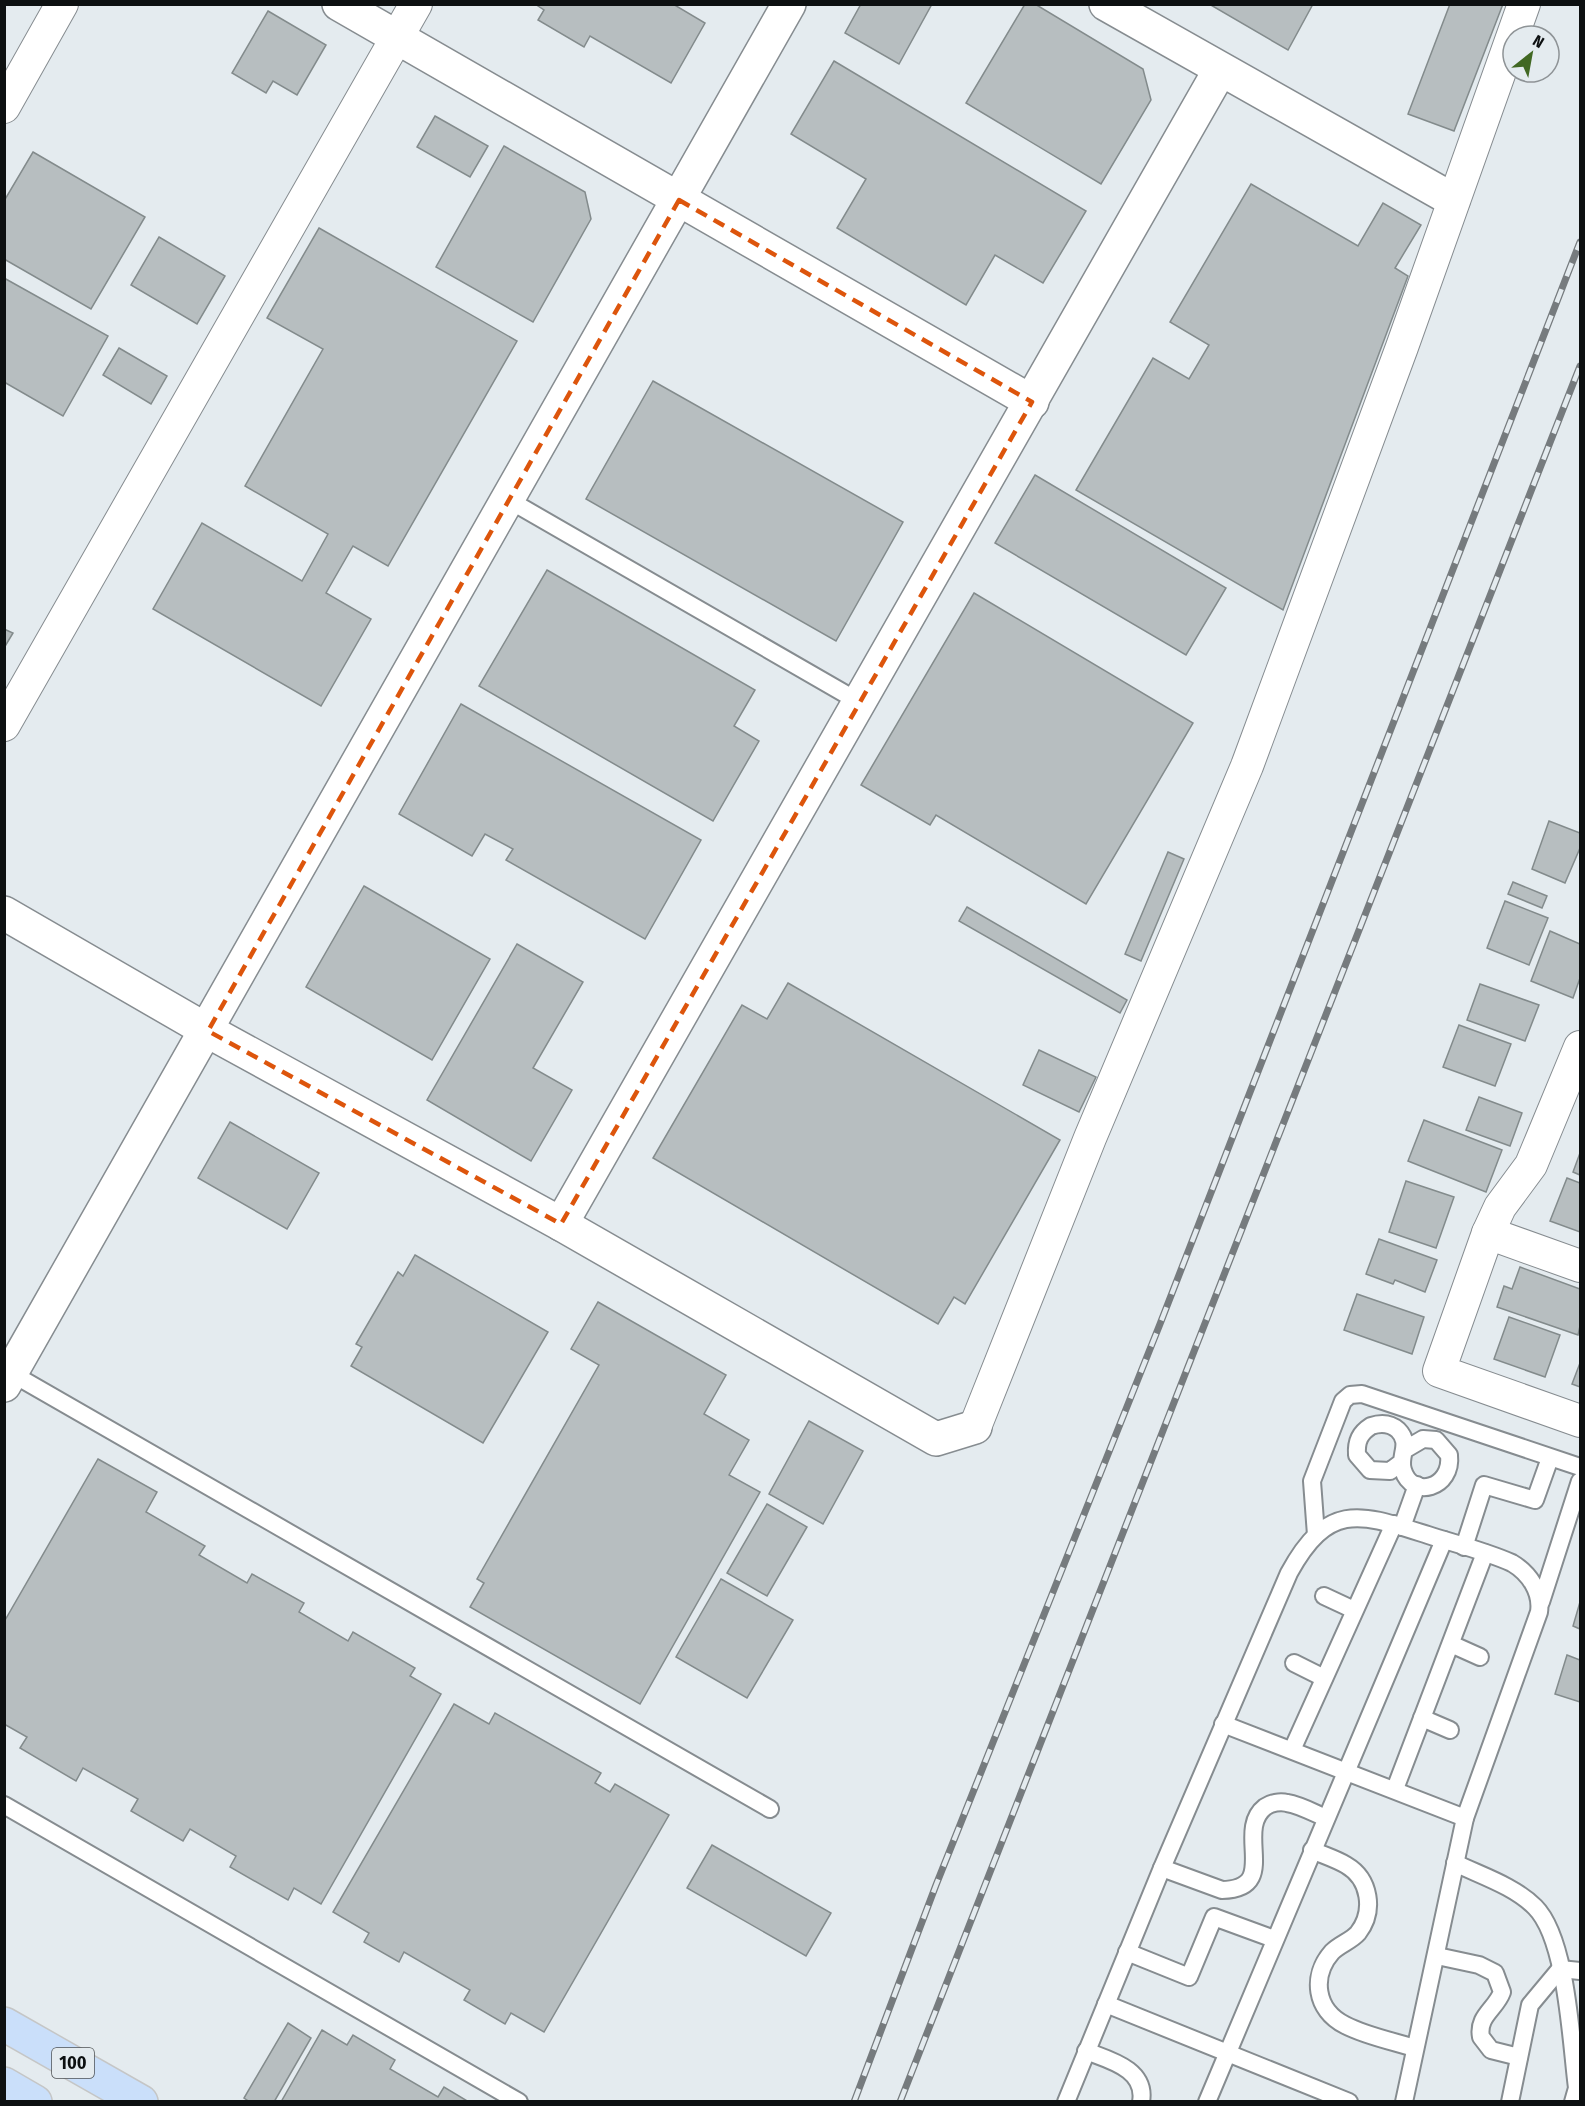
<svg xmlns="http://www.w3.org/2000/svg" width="1585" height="2106" font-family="'Fira Sans Condensed',sans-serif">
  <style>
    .building { fill: #b7bec0; stroke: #838b8c; stroke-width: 1.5 }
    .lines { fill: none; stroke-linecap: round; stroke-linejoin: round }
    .service-casing { stroke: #868c90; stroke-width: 20 }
    .minor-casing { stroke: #868c90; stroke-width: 34 }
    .tertiary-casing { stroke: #868c90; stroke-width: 36 }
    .primary-casing { stroke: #c5c6c6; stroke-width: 36 }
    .service { stroke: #fff; stroke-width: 16 }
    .minor { stroke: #fff; stroke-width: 32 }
    .tertiary { stroke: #fff; stroke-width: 33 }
    .primary { stroke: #cadffa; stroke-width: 33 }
    .rail-casing { stroke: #767b7e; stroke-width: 7 }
    .rail { stroke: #e4ebef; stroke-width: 4.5; stroke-dasharray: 14; stroke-linecap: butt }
    .marked { fill: none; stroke: #dd550c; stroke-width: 4.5; stroke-dasharray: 12 8; stroke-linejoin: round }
    .labels { text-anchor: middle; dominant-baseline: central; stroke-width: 4.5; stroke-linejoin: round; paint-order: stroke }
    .shield { fill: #e4ebef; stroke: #4e5254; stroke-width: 1.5 }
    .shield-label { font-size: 18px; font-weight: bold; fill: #0d1011 }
  </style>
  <rect width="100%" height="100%" fill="#e4ebef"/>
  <g class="building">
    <path d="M535,4H673L705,23L671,83L590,36L584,47L538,20L544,10Z"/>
    <path d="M861,4H932L899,64L845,33Z"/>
    <path d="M1025,4H1035L1143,69L1151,100L1101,184L966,103Z"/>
    <path d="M1209,4H1313L1288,50Z"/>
    <path d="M1450,4H1503L1454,131L1408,114Z"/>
    <path d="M268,11L326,45L297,95L273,81L266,93L232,73Z"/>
    <path d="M834,61L1086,211L1043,283L995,255L966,305L837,228L866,179L791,134Z"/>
    <path d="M435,116L488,146L470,177L417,147Z"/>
    <path d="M504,146L585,192L591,219L533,322L436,267Z"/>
    <path d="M33,152L145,217L91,309L4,259V201Z"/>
    <path d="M1251,184L1358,246L1383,203L1421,225L1395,268L1408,276L1283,610L1076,490L1153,358L1189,379L1209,345L1170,322Z"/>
    <path d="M319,228L517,341L388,566L353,546L326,593L371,619L321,706L153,609L202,523L302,581L328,534L245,486L323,349L267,318Z"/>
    <path d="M159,237L225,276L197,324L131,285Z"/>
    <path d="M4,278L108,336L63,416L4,382Z"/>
    <path d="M119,348L167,376L151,404L103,375Z"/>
    <path d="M653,381L903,522L836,641L586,499Z"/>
    <path d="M1035,475L1226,588L1186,655L995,543Z"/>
    <path d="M547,570L755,690L734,726L759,741L713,821L479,686Z"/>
    <path d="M974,593L1193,723L1086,904L936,815L930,825L861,785Z"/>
    <path d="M4,629L13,633L4,648Z"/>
    <path d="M461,704L701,840L645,939L506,860L513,849L485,834L472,856L399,814Z"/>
    <path d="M1549,821L1580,833V848L1565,883L1532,869Z"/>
    <path d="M1168,852L1184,859L1141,961L1125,954Z"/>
    <path d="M1513,882L1547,896L1542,908L1508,894Z"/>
    <path d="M364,886L490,959L432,1060L306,987Z"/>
    <path d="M1505,901L1548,918L1529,965L1487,948Z"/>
    <path d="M967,907L1127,1000L1120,1013L959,921Z"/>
    <path d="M1550,931L1580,944V978L1573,998L1531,981Z"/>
    <path d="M517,944L583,982L533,1068L572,1090L531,1161L427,1100Z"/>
    <path d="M788,983L1060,1140L965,1304L954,1297L938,1324L653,1158L742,1005L767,1019Z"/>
    <path d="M1480,984L1539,1005L1525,1041L1467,1020Z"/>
    <path d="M1459,1025L1511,1044L1495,1086L1443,1067Z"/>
    <path d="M1039,1050L1096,1077L1079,1112L1023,1085Z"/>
    <path d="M1479,1097L1522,1113L1510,1146L1466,1130Z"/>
    <path d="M1424,1120L1502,1150L1486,1192L1408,1161Z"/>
    <path d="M230,1122L319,1173L287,1229L198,1178Z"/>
    <path d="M1580,1153V1175L1573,1172Z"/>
    <path d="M1567,1178L1580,1183V1232L1550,1221Z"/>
    <path d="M1406,1181L1454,1197L1436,1248L1389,1232Z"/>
    <path d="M1379,1239L1437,1260L1425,1292L1395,1280L1393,1284L1366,1274Z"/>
    <path d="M415,1255L548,1332L483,1443L351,1366L362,1347L356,1344L398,1272L403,1276Z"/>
    <path d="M1520,1267L1580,1289V1326L1578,1335L1497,1307L1504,1286L1512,1289Z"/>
    <path d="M1357,1294L1424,1317L1412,1354L1344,1330Z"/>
    <path d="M598,1302L726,1375L704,1414L749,1440L729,1475L760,1492L640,1704L470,1607L484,1583L477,1579L599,1365L571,1349Z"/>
    <path d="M1509,1317L1560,1335L1545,1377L1494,1359Z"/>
    <path d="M1580,1363V1387L1572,1384Z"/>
    <path d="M809,1421L863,1451L823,1524L769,1494Z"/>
    <path d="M98,1459L157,1492L146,1512L205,1546L199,1555L247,1583L252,1574L304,1603L299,1612L348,1641L353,1632L415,1668L410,1676L441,1694L321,1904L294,1888L288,1900L230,1867L236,1856L190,1829L183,1841L131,1811L138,1799L83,1768L76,1781L20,1748L27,1737L4,1724V1622Z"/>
    <path d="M767,1504L807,1527L767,1596L727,1573Z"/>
    <path d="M721,1579L793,1620L747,1698L676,1657Z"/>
    <path d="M1580,1602V1629L1573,1626Z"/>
    <path d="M1567,1655L1580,1660V1702L1555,1694Z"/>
    <path d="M454,1704L489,1724L495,1713L601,1773L595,1783L610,1792L615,1784L669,1815L544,2032L511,2013L505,2024L464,2000L470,1990L404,1952L399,1962L364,1942L369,1933L333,1912Z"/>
    <path d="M712,1845L831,1913L806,1956L687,1888Z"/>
    <path d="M288,2023L311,2038L274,2102H250L244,2098Z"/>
    <path d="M322,2030L347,2045L353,2035L395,2060L390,2069L438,2097L444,2087L469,2102H281Z"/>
  </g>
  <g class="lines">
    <g class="service-casing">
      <g id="service">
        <path d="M509,500L861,703"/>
        <path d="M11,1373L770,1809"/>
        <path d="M1402,1462L1390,1471L1370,1470L1357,1455C1356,1441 1360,1433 1371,1426C1380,1423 1390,1423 1398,1430C1412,1444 1398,1456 1403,1470C1412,1500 1453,1488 1449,1455L1436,1440L1423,1439L1406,1449"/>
        <path d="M1402,1527L1417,1485"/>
        <path d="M1316,1535L1312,1481L1343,1401L1350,1395L1362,1394L1580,1467"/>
        <path d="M1464,1547L1484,1485L1535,1500L1550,1458"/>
        <path d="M1324,1596L1354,1610"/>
        <path d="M1541,1602L1580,1481"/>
        <path d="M1451,1644L1480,1657"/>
        <path d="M1294,1663L1324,1678"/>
        <path d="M1422,1718L1450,1730"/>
        <path d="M1223,1724L1465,1818"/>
        <path d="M1292,1750L1394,1524"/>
        <path d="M1395,1789L1485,1553"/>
        <path d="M4,1805L519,2102"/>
        <path d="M1312,1850C1323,1855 1336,1859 1346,1865C1370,1879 1375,1911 1358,1933C1351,1941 1340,1944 1332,1952C1311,1976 1315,2010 1345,2025C1366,2036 1392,2041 1415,2048"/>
        <path d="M1455,1863C1482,1876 1514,1886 1535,1907C1567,1939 1571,2042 1577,2088L1573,2102"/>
        <path d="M1162,1868L1222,1890C1281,1889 1234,1831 1265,1807C1271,1803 1280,1801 1287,1803C1300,1805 1314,1813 1326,1818"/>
        <path d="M1127,1952L1189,1977L1214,1917L1274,1939"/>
        <path d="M1437,1956L1479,1965L1495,1973L1502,1992C1496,2009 1477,2016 1481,2037L1491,2050L1519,2057"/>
        <path d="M1106,2004L1349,2102"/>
        <path d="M1086,2051C1109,2060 1147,2069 1141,2102"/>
        <path d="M1066,2102L1162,1868L1289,1573C1329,1500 1361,1514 1428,1535C1456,1544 1485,1551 1512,1563C1529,1573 1542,1592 1539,1612L1465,1818L1404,2102"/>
        <path d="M1207,2102L1444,1540"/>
        <path d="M1510,2102L1530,2005L1560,1969L1580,1971"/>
      </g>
    </g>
    <g class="minor-casing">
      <g id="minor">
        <path d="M4,107L62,4"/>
        <path d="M4,725L416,4"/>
        <path d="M1580,1047L1531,1165L1500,1207L1488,1233L1439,1371L1580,1421"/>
        <path d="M1488,1233L1580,1266"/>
        <path d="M975,1427L1090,1138L1247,766L1402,347L1524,4"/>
      </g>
    </g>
    <g class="tertiary-casing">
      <g id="tertiary">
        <path d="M339,4L1032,402"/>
        <path d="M1106,4L1453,200"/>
        <path d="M4,913L208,1031L561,1224L936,1439L975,1427"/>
        <path d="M561,1224L1220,70"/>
        <path d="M4,1385L789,4"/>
      </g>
    </g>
    <g class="primary-casing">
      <g id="primary">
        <path d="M4,2024L141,2102"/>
        <path d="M4,2084L35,2102"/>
      </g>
    </g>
    <use href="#service" class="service"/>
    <use href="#minor" class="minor"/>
    <use href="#tertiary" class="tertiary"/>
    <use href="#primary" class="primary"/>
    <g class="rail-casing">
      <g id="rail">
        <path d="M854,2102L936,1885L1160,1324L1580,242"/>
        <path d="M900,2102L1580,366"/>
      </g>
    </g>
    <use href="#rail" class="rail"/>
  </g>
  <path class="marked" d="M679,200L1032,402L561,1224L208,1031Z"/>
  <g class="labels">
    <rect class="shield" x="52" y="2048" width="42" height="30" rx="4.5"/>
    <g class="shield-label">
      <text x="73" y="2063">100</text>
    </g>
  </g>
  <rect width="1585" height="2106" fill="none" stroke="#0d1011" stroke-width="12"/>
  <g transform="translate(1531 54) rotate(31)"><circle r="28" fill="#e4ebef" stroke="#8e9396" stroke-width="1.5"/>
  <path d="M0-4.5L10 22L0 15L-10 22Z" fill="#416823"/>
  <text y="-9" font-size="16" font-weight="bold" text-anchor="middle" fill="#0d1011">N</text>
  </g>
</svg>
